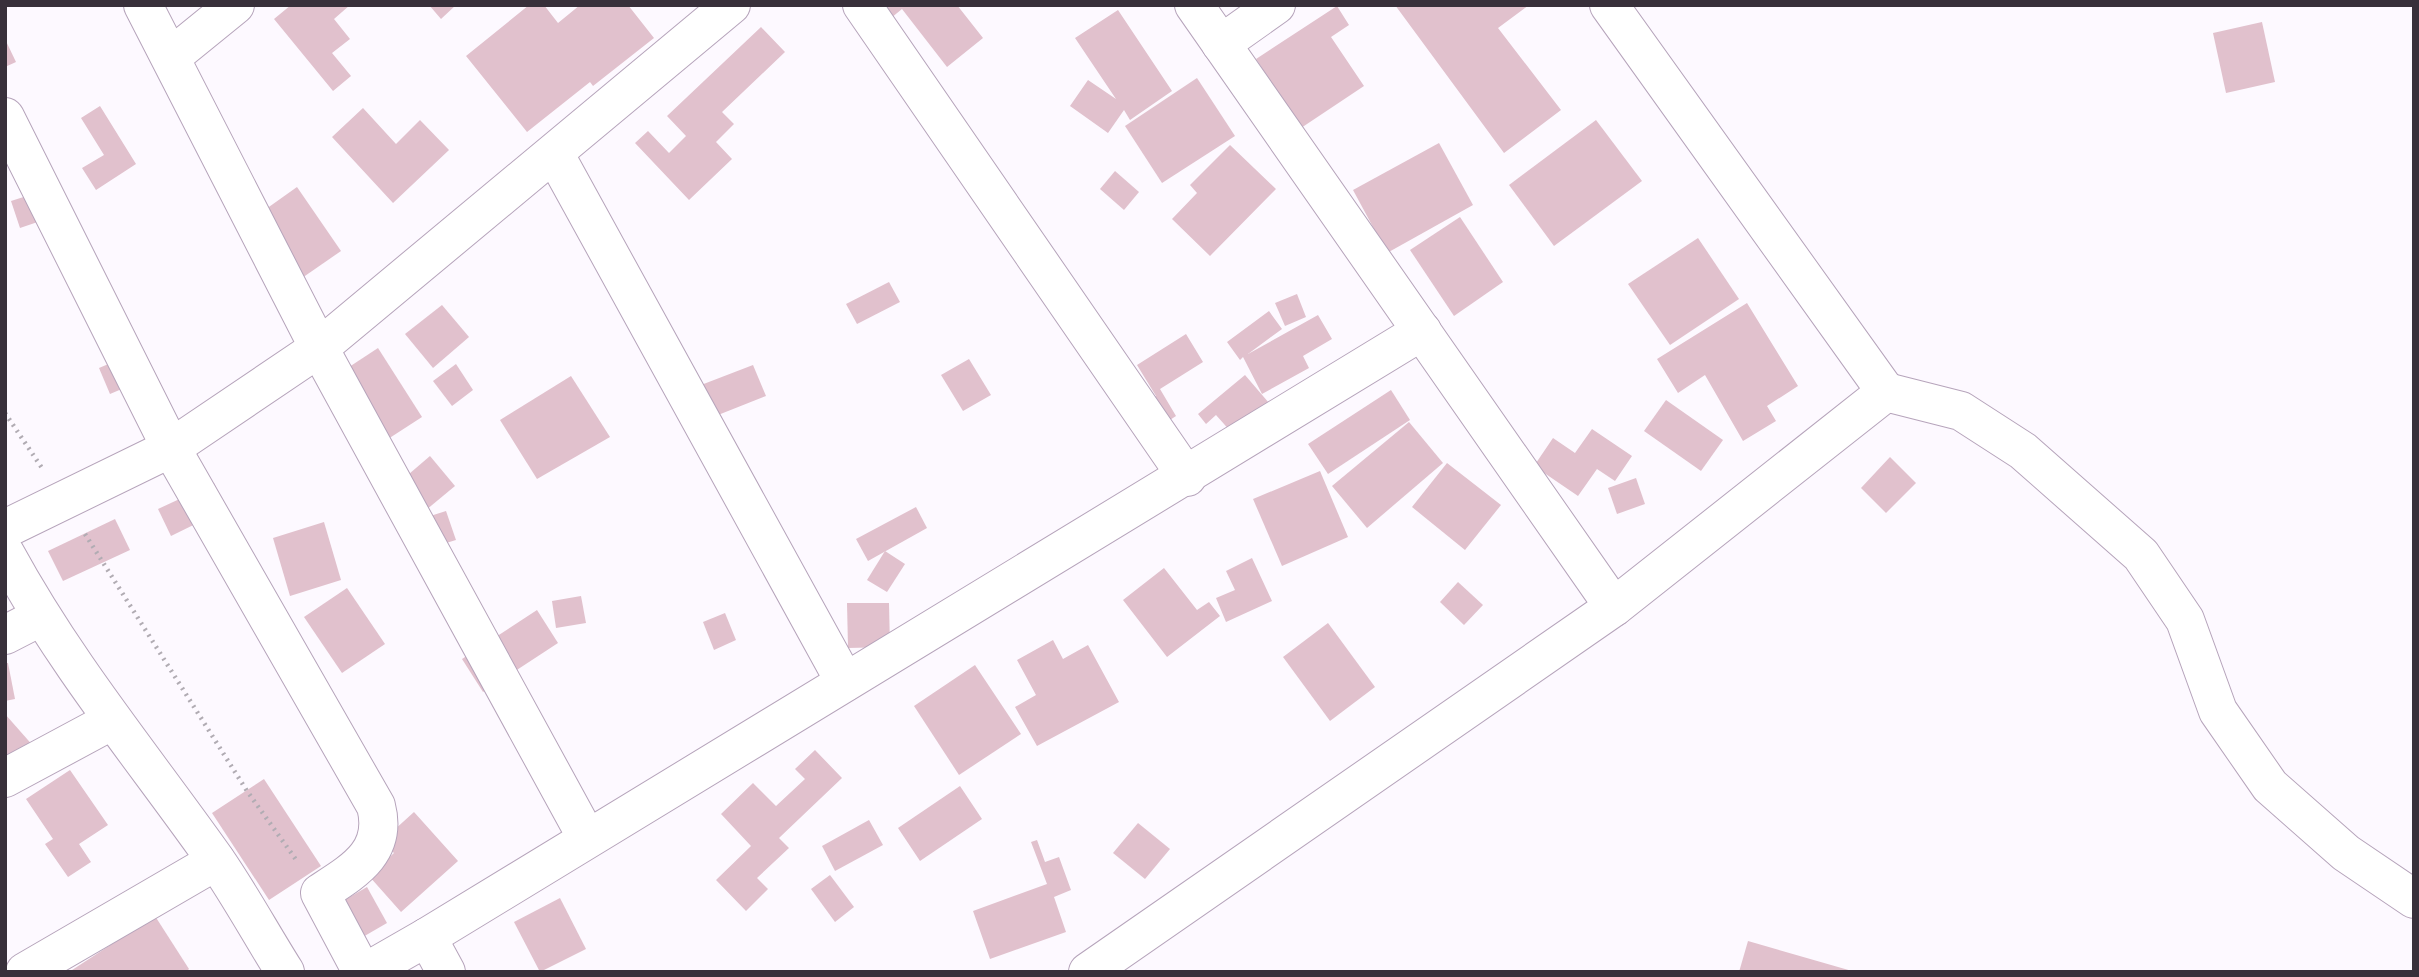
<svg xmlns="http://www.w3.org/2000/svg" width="2419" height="977" font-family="Roboto,sans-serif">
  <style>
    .building { fill: #e1c1cd }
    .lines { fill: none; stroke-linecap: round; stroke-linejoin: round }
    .minor-casing { stroke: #b6a4bb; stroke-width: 40 }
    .path { stroke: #b1acb3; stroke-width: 4.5; stroke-dasharray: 2 5; stroke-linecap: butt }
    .minor { stroke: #fff; stroke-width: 38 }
  </style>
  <rect width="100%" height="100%" fill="#fdf9ff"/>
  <g class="building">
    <path d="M291,5H350L334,19L350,39L332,53L351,76L333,91L274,19Z"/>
    <path d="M429,5H456L441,19Z"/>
    <path d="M529,5H544L558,23L580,5H628L654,38L593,86L590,82L527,132L466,56Z"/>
    <path d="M862,5H957L983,38L947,67L902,9L880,27Z"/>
    <path d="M1395,5H1529L1498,28L1561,110L1504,153Z"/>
    <path d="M1337,6L1349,25L1331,37L1364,86L1301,128L1256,59Z"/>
    <path d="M1118,10L1172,91L1130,120L1124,110L1108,133L1070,106L1088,80L1116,99L1075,38Z"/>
    <path d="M2262,22L2275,82L2226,93L2213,33Z"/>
    <path d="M761,27L785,52L722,112L734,124L716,142L732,159L689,200L635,143L648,131L669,153L686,136L667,116Z"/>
    <path d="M5,39L16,62L5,67Z"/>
    <path d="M1197,78L1235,136L1162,183L1125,126Z"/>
    <path d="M100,106L136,164L96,190L82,168L104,155L81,118Z"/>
    <path d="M363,108L396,144L420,120L449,150L393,203L332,137Z"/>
    <path d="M1596,120L1642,181L1554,246L1509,185Z"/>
    <path d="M1439,143L1473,205L1387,253L1353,190Z"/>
    <path d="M1230,145L1276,189L1210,256L1172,219L1197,193L1190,185Z"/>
    <path d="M1115,171L1139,192L1124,210L1100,189Z"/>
    <path d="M58,186L67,212L20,228L11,201Z"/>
    <path d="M297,187L341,251L302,278L259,214Z"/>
    <path d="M1460,217L1503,282L1454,316L1410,250Z"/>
    <path d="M1698,238L1739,299L1670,345L1628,284Z"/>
    <path d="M889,282L900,302L857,324L846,304Z"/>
    <path d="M1297,294L1306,317L1285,326L1275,303Z"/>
    <path d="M1747,303L1798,386L1767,406L1776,421L1743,441L1705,375L1678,393L1657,359Z"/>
    <path d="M442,305L469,337L433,368L405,334Z"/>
    <path d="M1269,311L1282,329L1248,354L1318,315L1332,339L1303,356L1309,368L1262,394L1243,357L1240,360L1227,342Z"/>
    <path d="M1186,334L1203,362L1160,389L1176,416L1144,437L1129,413L1156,396L1137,365Z"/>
    <path d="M378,348L422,417L388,439L343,371Z"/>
    <path d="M139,351L150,377L110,394L99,368Z"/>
    <path d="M969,359L991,395L963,411L941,375Z"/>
    <path d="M456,364L473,390L452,406L433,381Z"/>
    <path d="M753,365L766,396L713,417L701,385Z"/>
    <path d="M1245,375L1269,403L1232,433L1216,415L1206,424L1198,414Z"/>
    <path d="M571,376L610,437L537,479L500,420Z"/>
    <path d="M1391,390L1410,420L1328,474L1308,444Z"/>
    <path d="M1666,400L1723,440L1701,471L1644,431Z"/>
    <path d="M1409,422L1443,463L1367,528L1332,486Z"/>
    <path d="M1592,429L1632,456L1615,481L1597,469L1578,496L1534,466L1553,438L1575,453Z"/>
    <path d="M430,456L455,486L420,515L395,486Z"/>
    <path d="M1890,457L1916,483L1886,513L1861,488Z"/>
    <path d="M1447,463L1501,505L1465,550L1412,507Z"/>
    <path d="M1320,471L1348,537L1282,566L1253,499Z"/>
    <path d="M1636,478L1645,504L1617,514L1608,488Z"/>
    <path d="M214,483L226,509L171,536L158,509Z"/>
    <path d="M916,507L927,528L868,561L856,539Z"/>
    <path d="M446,511L456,540L433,547L424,518Z"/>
    <path d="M115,519L130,550L63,581L48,551Z"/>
    <path d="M324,522L341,580L290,596L273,538Z"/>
    <path d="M885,551L905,564L887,592L867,580Z"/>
    <path d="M1252,558L1272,601L1226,622L1216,598L1235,590L1226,571Z"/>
    <path d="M1164,568L1197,610L1209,602L1220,616L1167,657L1123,600Z"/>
    <path d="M1458,582L1483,605L1464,625L1440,602Z"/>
    <path d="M347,588L385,644L342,673L304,617Z"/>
    <path d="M581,596L586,623L556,628L552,601Z"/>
    <path d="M847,603H889L890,647L848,648Z"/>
    <path d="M537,610L558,643L483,692L462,659Z"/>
    <path d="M725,613L736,640L714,650L703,622Z"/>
    <path d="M1328,623L1375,687L1330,721L1283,657Z"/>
    <path d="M1053,640L1063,659L1088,645L1119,702L1037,746L1015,707L1036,695L1017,660Z"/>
    <path d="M5,663H8L15,699L5,701Z"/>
    <path d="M975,665L1021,734L959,775L914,706Z"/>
    <path d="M5,714L35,748L5,775Z"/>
    <path d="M815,750L842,778L779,838L789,848L757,878L768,889L746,911L716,880L751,846L721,814L753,783L776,806L805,779L795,769Z"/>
    <path d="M70,770L108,825L79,844L91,862L68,877L45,844L53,839L26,799Z"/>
    <path d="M264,779L321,866L269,900L212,813Z"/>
    <path d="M960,786L982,819L920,861L898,828Z"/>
    <path d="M414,812L458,861L401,912L369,876L394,853L382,841Z"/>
    <path d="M869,820L883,845L835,871L822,846Z"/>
    <path d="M1138,823L1170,849L1145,879L1113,853Z"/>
    <path d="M1037,840L1045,862L1059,857L1071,890L1054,897L1066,932L990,959L973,911L1047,884L1031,842Z"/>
    <path d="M830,875L854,907L835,922L811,889Z"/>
    <path d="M367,887L387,923L349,945L329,909Z"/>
    <path d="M560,898L586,949L540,972L514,922Z"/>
    <path d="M155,916L189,969L186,972H69Z"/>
    <path d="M1748,941L1852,971V972H1739Z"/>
  </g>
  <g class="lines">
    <g class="minor-casing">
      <g id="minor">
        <path d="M143,5L319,348L587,838"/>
        <path d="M862,5L1187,477"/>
        <path d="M1194,5L1614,607"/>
        <path d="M1221,44L1276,5"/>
        <path d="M171,57L235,5"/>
        <path d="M5,117L171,448L376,806C388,852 354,871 320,893L362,972"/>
        <path d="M555,155L845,682"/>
        <path d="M1886,392L1961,411L2023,451L2141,555L2185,620L2218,711L2270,786L2346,853L2414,899"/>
        <path d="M5,529L171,448L319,348L731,5"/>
        <path d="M5,553C66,665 142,756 215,859C240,895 261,934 285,972"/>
        <path d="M5,635L40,617"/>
        <path d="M5,778L111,721"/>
        <path d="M427,937L1422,331"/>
        <path d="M25,972L216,861"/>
        <path d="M366,972L427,937L446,972"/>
        <path d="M1088,972L1614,607L1886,392L1609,5"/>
      </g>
    </g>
    <g class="path">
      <path d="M5,413L42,468"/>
      <path d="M85,534L247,791L297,861"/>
    </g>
    <use href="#minor" class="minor"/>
  </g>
  <rect width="2419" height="977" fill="none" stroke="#38303a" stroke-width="14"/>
</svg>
